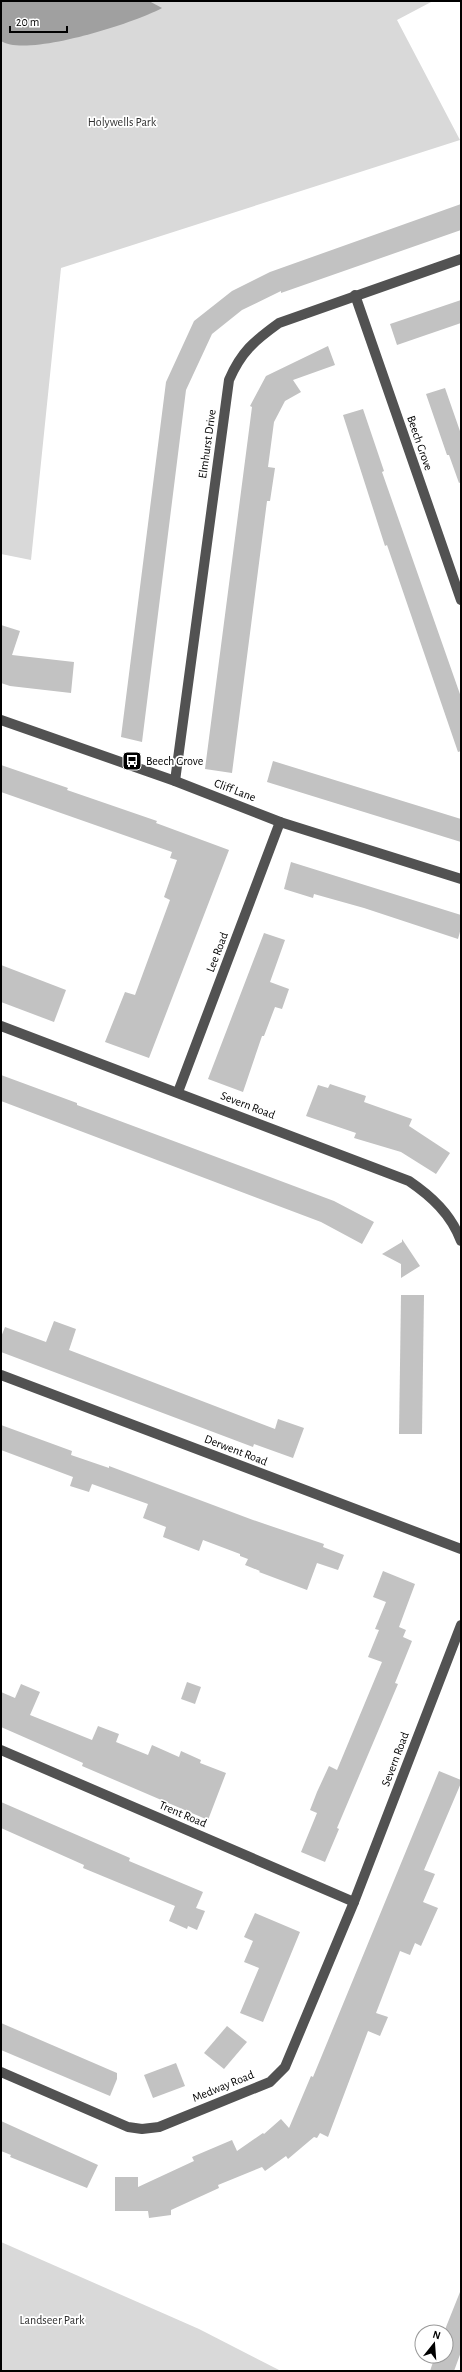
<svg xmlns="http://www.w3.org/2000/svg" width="462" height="2372" font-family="'Alegreya Sans',sans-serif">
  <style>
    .green { fill: #d9d9d9 }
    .water { fill: #a0a0a0 }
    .building { fill: #c2c2c2 }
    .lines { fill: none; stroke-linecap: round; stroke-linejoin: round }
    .minor { stroke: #525252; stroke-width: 10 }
    .labels { text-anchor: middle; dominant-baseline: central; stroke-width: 3.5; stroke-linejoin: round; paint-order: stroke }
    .park-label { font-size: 12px; fill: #303030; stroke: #fff }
    .street-label { font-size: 12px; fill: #000; stroke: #fff }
    .poi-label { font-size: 12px; fill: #000; stroke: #fff; text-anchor: start }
  </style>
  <rect width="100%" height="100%" fill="#fff"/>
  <g class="green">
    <path d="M1,1H433L397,20L460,140L61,268L31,560L1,554Z"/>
    <path d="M1,2242L199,2329L281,2371H1Z"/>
  </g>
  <path class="water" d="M1,1H149L162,8C135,23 26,58 1,41Z"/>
  <g class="building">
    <path d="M461,204V230L281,293V291L242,310L212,334L186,390L142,742L121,737L166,382L194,321L232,291L270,272Z"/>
    <path d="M461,300V323L397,345L390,324Z"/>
    <path d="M328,346L335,365L293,380L301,392L285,401L274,422L268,467L275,468L270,501H267L232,773L205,769L252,407L250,406L266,376Z"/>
    <path d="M445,388L461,434V482L459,483L449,455H447L426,394Z"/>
    <path d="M363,409L384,471L382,472L461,697V751L458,752L387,545L385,546L343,415Z"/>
    <path d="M1,625L20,631L12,655L74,662L71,693L10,686L1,683Z"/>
    <path d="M273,761L461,819V842L267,782Z"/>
    <path d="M1,765L68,788L67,790L157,821L156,823L229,850L149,1058L105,1042L125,992L135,995L170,900L164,897L177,860L170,858L172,852L1,792Z"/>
    <path d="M291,862L461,915V928L458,939L364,908L314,894L313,898L284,889Z"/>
    <path d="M264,933L285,940L270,982L289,989L282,1009L275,1007L264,1036H262L243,1092L208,1079Z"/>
    <path d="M1,965L66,990L54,1022L1,1002Z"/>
    <path d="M1,1075L77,1103V1105L334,1201L374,1222L362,1244L321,1222L1,1101Z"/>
    <path d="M330,1084L366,1096L364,1102L412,1119L409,1126L450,1153L436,1174L401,1152L354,1138L356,1133L306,1116L318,1085L328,1088Z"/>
    <path d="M402,1239L420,1266L401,1278V1264L382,1254L402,1242Z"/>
    <path d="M401,1295H424L422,1434H399Z"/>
    <path d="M54,1321L76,1329L69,1350L275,1429L278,1419L304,1428L293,1458L254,1444L253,1447L1,1352V1337L5,1327L46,1342Z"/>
    <path d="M1,1425L72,1451L71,1455L109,1468V1466L253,1520L324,1544L323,1547L344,1555L338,1570L317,1563L307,1590L259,1572L260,1571L245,1565L248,1559L240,1556V1554L203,1540L199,1551L163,1537L166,1527L143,1518L148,1504L92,1484L89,1492L70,1486L73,1477L1,1450Z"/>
    <path d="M383,1571L415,1584L399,1627L406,1630L403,1637L412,1641L395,1683L398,1684L337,1828L339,1829L325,1862L301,1852L317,1813L310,1810L317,1792L329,1766L337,1770L382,1662L368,1657L379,1630L375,1629L386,1602L373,1597Z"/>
    <path d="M187,1682L201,1687L195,1704L181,1699Z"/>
    <path d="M21,1684L40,1692L30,1715L92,1740L98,1726L119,1734L116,1742L148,1755L152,1745L179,1757L181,1751L201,1760L200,1763L226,1773L208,1820L82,1766L83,1763L1,1727V1692L15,1698Z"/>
    <path d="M439,1771L461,1780V1783L424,1870L435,1874L423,1902L438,1908L421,1946L415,1943L410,1955L400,1951L376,2013L388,2017L380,2036L368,2031L328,2137L320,2133L317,2138L314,2137L288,2159L286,2156L265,2171L262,2167L218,2185L219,2188L171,2210V2215L149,2218L148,2211H115V2177H138V2187L194,2161L192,2157L232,2140L237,2151L263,2133L264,2134L281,2119L289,2128L311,2076L313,2077Z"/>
    <path d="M1,1802L130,1858L129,1861L203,1892L196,1908L205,1911L197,1930L188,1926L187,1929L169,1921L175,1906L83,1868L84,1865L1,1828Z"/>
    <path d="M255,1913L300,1932L263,2022L240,2013L259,1968L244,1962L253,1941L244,1937Z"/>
    <path d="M1,2023L117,2073V2079L110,2096L1,2050Z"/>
    <path d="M227,2026L247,2042L224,2069L204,2053Z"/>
    <path d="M176,2063L185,2086L153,2098L144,2075Z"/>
    <path d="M1,2121L98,2165L87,2188L10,2157L11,2155L1,2151Z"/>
    <path d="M460,2292L461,2352L454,2371H430L435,2356H446L444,2332Z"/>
  </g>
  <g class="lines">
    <g class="minor">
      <path d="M355,295L461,600"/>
      <path d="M1,720L175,781L280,822L461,879"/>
      <path d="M175,781L229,380C241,352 254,341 279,323L461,259"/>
      <path d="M1,1026L409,1181C431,1196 451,1214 461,1241"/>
      <path d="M178,1092L280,822"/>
      <path d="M1,1375L461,1549"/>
      <path d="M1,1750L354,1902"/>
      <path d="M1,2072L128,2127L142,2129L159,2127L270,2082L285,2067L354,1902L461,1625"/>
    </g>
  </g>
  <defs>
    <g id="bus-square" transform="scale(1)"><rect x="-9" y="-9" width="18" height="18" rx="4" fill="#000" stroke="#fff"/><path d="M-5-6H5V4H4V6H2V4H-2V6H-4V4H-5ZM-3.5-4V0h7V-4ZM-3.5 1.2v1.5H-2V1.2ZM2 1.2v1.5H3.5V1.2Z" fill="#fff"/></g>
  </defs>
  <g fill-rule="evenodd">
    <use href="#bus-square" x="132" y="761"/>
  </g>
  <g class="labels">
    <g class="park-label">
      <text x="122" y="122">Holywells Park</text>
      <text x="52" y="2320">Landseer Park</text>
    </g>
    <g class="street-label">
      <text transform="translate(420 443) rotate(71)">Beech Grove</text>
      <text transform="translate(207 444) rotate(-82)">Elmhurst Drive</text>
      <text transform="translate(235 790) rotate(21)">Cliff Lane</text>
      <text transform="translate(217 952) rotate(-69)">Lee Road</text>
      <text transform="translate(248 1105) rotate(21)">Severn Road</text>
      <text transform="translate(236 1450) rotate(21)">Derwent Road</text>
      <text transform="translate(395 1759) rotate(-69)">Severn Road</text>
      <text transform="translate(183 1814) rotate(23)">Trent Road</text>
      <text transform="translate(223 2086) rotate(-22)">Medway Road</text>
    </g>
    <g class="poi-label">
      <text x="146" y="761">Beech Grove</text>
    </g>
  </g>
  <rect width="462" height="2372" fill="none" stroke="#000000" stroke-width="4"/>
  <g transform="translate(434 2344) rotate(17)"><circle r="19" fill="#ffffff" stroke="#999999"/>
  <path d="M0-3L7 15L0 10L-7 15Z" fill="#000000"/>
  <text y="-6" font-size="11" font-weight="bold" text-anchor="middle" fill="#000000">N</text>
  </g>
  <path d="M10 26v6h57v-6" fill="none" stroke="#000000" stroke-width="2"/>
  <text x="16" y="26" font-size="12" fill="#000000" stroke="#ffffff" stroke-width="3" paint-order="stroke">20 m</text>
</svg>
